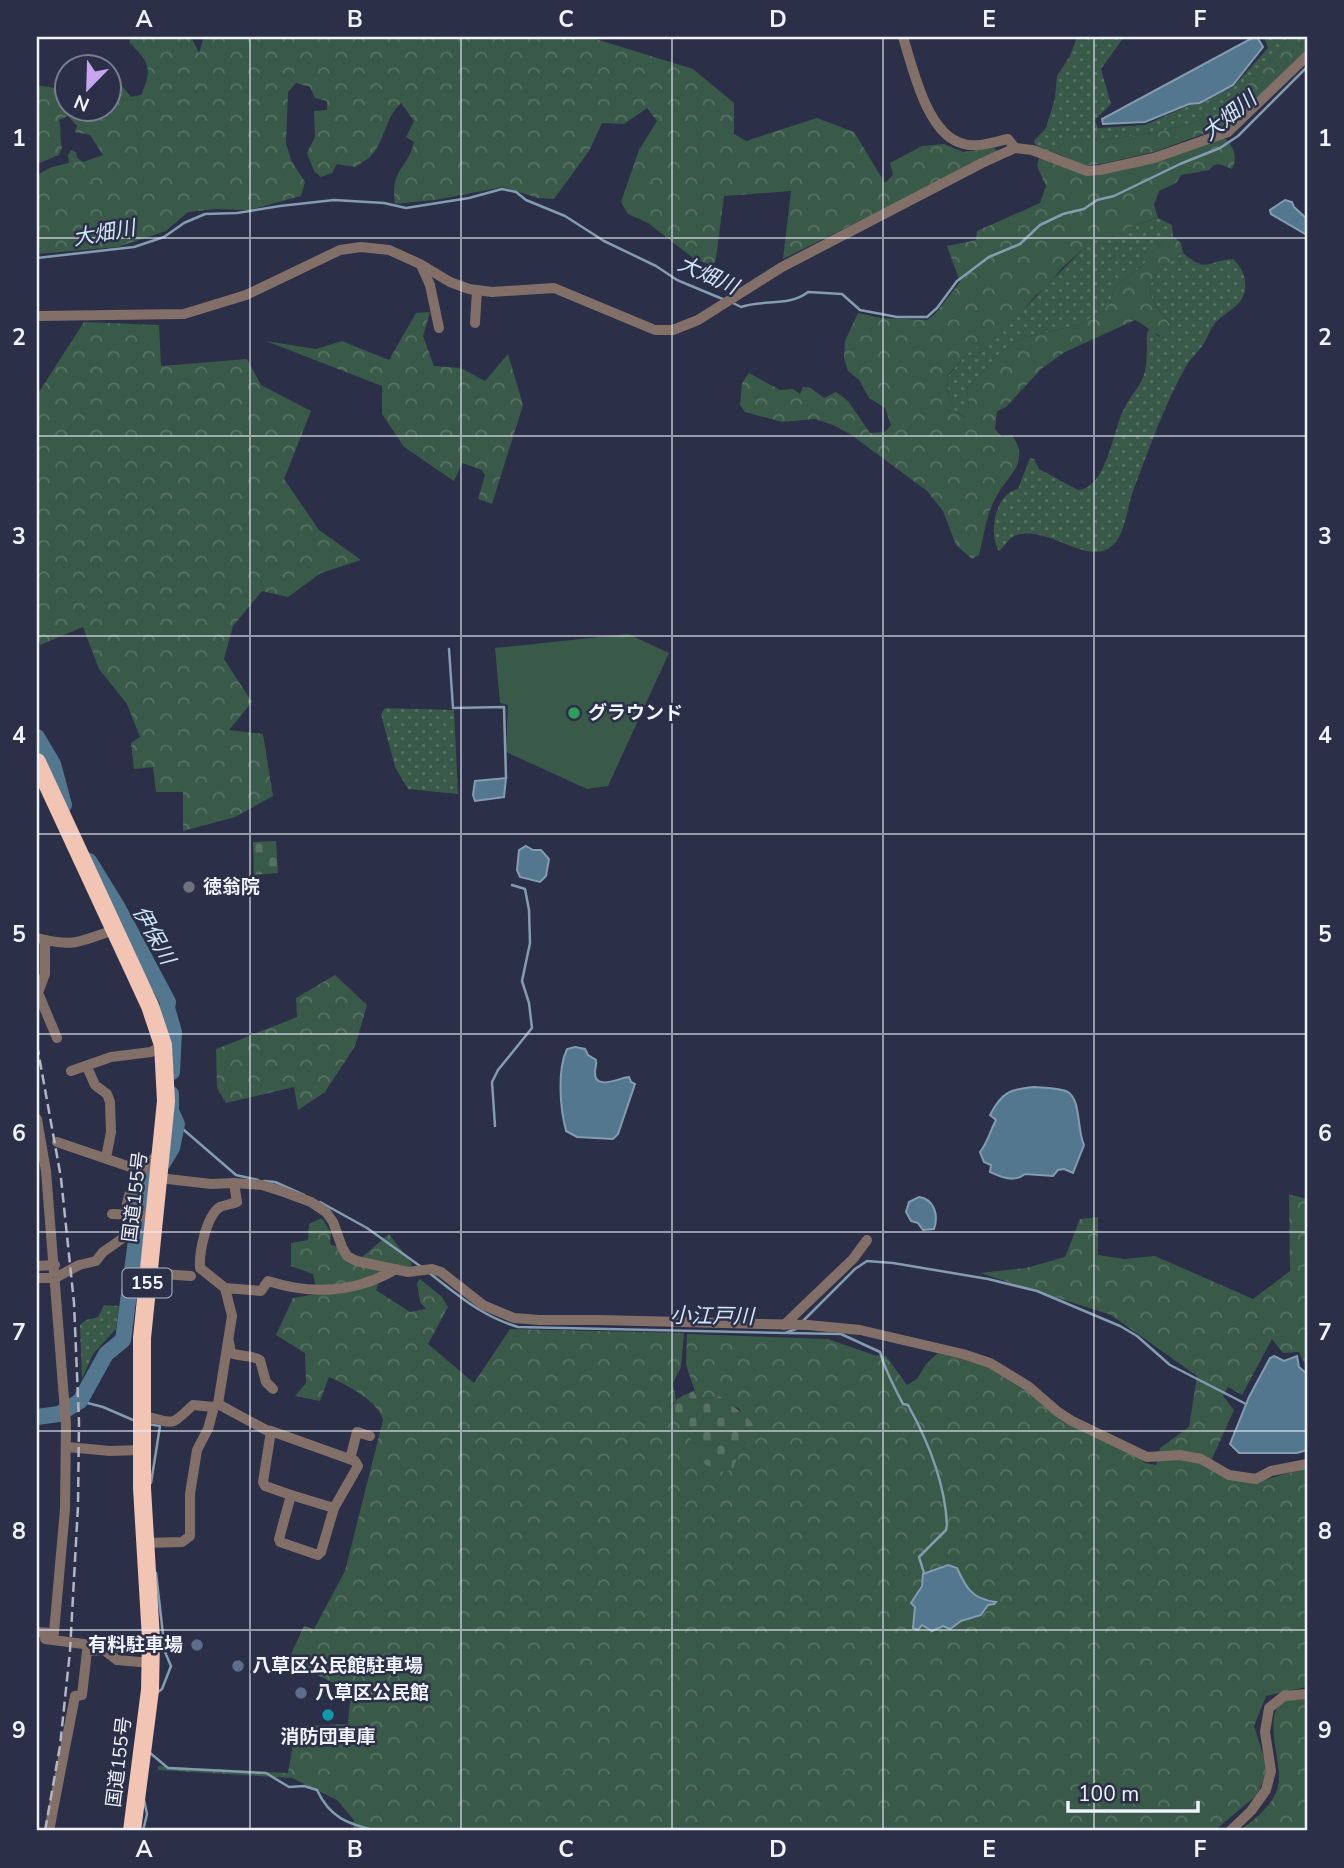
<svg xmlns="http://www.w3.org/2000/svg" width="1344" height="1868" font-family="'Nunito Sans','Noto Sans JP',sans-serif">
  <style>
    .grass { fill: url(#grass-dots) }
    .forest { fill: url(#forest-crowns); fill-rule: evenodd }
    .cemetery { fill: url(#cemetery-stones) }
    .pitch { fill: #3a5a49 }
    .water { fill: #547790; stroke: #839cb0; stroke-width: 2 }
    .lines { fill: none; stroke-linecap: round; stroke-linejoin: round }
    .stream { stroke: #839cb0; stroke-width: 2.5 }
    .river { stroke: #547790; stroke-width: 16 }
    .street { stroke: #816f68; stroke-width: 10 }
    .highway { stroke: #f1c4b3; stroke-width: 18 }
    .rail { stroke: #b3b6c5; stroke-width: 2.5; stroke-dasharray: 10 5; stroke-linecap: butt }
    .grid { fill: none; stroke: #f0f2fc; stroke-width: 2; stroke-opacity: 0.55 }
    .leisure-dot { fill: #2e9e5b; stroke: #2b2f48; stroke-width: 2.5 }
    .worship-dot { fill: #6b7280; stroke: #2b2f48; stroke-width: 2.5 }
    .service-dot { fill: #5c6f8a; stroke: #2b2f48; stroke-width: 2.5 }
    .culture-dot { fill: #0f9aa8; stroke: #2b2f48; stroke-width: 2.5 }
    .labels { text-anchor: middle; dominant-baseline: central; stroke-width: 5; stroke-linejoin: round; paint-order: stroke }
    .shield { fill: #2b2f48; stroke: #b5b8c6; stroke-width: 2 }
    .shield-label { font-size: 18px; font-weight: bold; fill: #f0f2fc }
    .poi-label { font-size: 19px; font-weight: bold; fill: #f0f2fc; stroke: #2b2f48; text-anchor: start }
    .street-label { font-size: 19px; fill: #f0f2fc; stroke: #2b2f48 }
    .water-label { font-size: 21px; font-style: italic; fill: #d0e7f9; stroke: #2b2f48 }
    .neatline { fill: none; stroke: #f0f2fc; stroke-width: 2.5 }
    .grid-label { font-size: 23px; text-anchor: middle; font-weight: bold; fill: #f0f2fc }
  </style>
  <defs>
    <pattern id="grass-dots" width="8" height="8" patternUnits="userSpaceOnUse" patternTransform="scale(1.75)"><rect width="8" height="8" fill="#3a5a49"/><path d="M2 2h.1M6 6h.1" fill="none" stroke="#577264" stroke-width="1.8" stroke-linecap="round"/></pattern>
    <pattern id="forest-crowns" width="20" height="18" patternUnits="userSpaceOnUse" patternTransform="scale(1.75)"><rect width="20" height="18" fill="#3a5a49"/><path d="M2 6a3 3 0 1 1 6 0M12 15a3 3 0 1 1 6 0" fill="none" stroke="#577264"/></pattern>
    <pattern id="cemetery-stones" width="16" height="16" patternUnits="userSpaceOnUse" patternTransform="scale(1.75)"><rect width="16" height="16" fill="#3a5a49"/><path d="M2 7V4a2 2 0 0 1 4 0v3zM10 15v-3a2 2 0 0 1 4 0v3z" fill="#577264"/></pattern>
  </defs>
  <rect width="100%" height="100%" fill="#2b2f48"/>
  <g class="grass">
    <path d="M1077,37H1124L1101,69L1111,104L1095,120L1098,128L1145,125L1190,105L1201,104L1234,86L1268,48L1264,37H1289L1273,60L1250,77L1232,102L1193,123L1154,133L1091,141H1066L1058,147L1061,155L1036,147L1034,141L1046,128L1055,98L1057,76L1070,56Z"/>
    <path d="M1158,218L1172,225L1173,236L1159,244L1143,265L1115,286L1110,303L1102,312L1078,325L1022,338L1000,353L967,388L969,406L966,417L955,411L949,396L947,377L967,354L1027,306L1083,249L1098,239L1116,236L1131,227Z"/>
    <path d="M1183,253C1208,274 1206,261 1233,259C1246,270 1251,292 1237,305C1230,311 1223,315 1216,322C1210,329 1208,337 1203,345C1198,352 1191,358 1186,366C1164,406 1148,451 1132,494C1127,509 1125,533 1114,544C1090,570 1047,522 1014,536C1009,538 1004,547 999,551C988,534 995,493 1018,489L1030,458L1034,459L1039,469L1078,490C1107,489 1113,429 1124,409C1130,395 1142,386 1145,371C1148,359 1146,345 1147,333L1150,328L1159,337L1170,323C1164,316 1153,304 1151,295C1146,276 1169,261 1183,253Z"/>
    <path d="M385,708L454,710L458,794L408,789L395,767L381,714Z"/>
    <path d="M104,1305L119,1306L116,1329L93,1354L82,1379L80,1325L86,1320L98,1317Z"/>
  </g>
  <g class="forest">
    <path d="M131,37H191L199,53L204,37H589L693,69L734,103V134L746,141L817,118L854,132L885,183L893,175L890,163L922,146L944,144L963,152L994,148L999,152L783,259L791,191L724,196L716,258L713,266L693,258L648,223L628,214L621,202L639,150L657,121L647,108L624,124L602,123L589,151L554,199L538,198L503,187L435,200L395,204C390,168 408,169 414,142L406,137L414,121L401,103C385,117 385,142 370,157C366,160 360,164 355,167L337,164L332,173L321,177L314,171L307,153L315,137L314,111L327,110V101L315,98L310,87L296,83L288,92L286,144L292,162L305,182L301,196L249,210L215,209L188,212L166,231L118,247L37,254V175L52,167L69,163L68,155L71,150L76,152L77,158L83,162L103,155L90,135L75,132L77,126L68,116L59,120C62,130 59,138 62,148L59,155L37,164V85L66,90V108H108L109,73L113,75L131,97L141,95C153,68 149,62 129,42Z"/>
    <path d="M1289,37H1307V51L1239,116L1225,126L1154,152L1106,163L1085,166L1061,155L1058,147L1066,141H1091L1154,133L1193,123L1232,102L1250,77L1273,60Z"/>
    <path d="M1219,138L1226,139C1234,148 1238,158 1232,169L1219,164L1214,165L1209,170L1181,175L1176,183L1159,191L1154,205L1158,218L1131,227L1116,236L1098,239L1083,249L1061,269L1049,285L1035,296L1011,324L967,354L947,376L949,396L955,411L965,417L969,406L967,388L1000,353L1022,338L1078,325L1102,312L1110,303L1115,286L1143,265L1159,244L1173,236L1181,243L1183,253C1169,261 1146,276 1151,295C1153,304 1164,316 1170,324L1166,338C1158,337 1145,325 1135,320L1065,352L1041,369L1006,407L997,411L995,429L1002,437L1012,435C1031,463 1008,474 996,497C986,515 984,536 979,555L972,559L956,545L943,511L927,491L850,434L833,425L815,419L782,422L745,412L740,405L742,383L749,373L780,390L793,389L800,394L803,387L811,388L824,398L836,392L848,401L870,433L885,432L891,425L885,408L869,398L859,380L848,371L844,358L845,341L858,313L881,318L927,320L935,314L960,282L947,246L976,240L977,231L1040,203L1046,186L1037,166L1039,158L1088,176L1119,169Z"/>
    <path d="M430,312L423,336L434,366L461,368L485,381L508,354L523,405L492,504L478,499L485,475L482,470L462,463L454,481L404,447L382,414V386L266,341L316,349L342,341L389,360L416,313Z"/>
    <path d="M84,322L159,325L161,366L247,359L261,385L311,411L284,479L319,530L361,560L321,573L288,597L262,591L233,626L224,659L252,702L229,730L263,734L273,796L235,817L183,831V792H156L153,767L134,769L131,743L140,737L127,704L99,669L83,627L40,645L37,634V395Z"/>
    <path d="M335,975L367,1005L355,1046L325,1092L298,1110L294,1087L226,1103L217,1088L216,1049L297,1017L296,998Z"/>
    <path d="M1289,1194L1307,1199V1369L1299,1352L1283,1353L1272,1339L1242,1395L1228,1387L1223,1396L1234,1410L1211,1461L1193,1462L1257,1482L1307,1468V1687L1266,1696L1254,1726L1268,1770L1257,1795L1214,1831H353L354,1820L337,1800L292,1778L158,1770V1766L288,1773L296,1726L348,1724L350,1699L346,1689L288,1661L304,1626L314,1629L345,1571L383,1420C379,1402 346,1384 329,1377L320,1401L295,1396L306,1383L305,1353L276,1335L293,1298L317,1294L313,1274L291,1266V1243L308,1240L309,1224L322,1218L331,1233L330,1244L362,1257L389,1234L412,1264L409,1268L387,1263L376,1290L410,1312L426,1309L420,1302L417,1283L420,1279L442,1297L448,1307L428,1344L474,1383L510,1329L684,1333L681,1367L673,1383L676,1400L671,1405V1414L698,1447V1457L706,1465L733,1468L738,1453L746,1442L740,1409L728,1404L720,1396L707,1399L697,1397L686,1365L687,1334L828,1339L874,1355L886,1356L907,1385L917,1379L926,1364L940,1351L988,1365L1136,1455L1145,1463L1156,1465L1160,1448L1189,1427L1197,1376L1111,1315L980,1273L1026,1268L1065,1257L1080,1219L1098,1217V1255L1125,1259L1155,1256L1253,1299L1290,1271ZM923,1580L963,1583L974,1595L996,1602L988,1605L985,1612L935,1630H930L922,1625L918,1630L913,1628L915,1607L912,1603Z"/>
    <path d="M1307,1699V1831H1239C1254,1820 1274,1805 1278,1786C1284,1765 1260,1712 1285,1701C1291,1699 1301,1699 1307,1699Z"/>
  </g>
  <g class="cemetery">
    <path d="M276,841L278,873L254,875L253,842Z"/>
    <path d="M694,1391L697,1397L707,1399L720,1396C733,1409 743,1409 754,1426C747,1441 738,1453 733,1469L724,1472L706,1465L698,1457V1447L671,1414C671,1399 682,1396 694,1391Z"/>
  </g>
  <path class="pitch" d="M628,634L669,653L608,786L587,789L506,752L508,705L500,703L495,648Z"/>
  <g class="water">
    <path d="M1254,37H1257L1263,47L1233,85L1200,103L1189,104L1145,122L1103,124L1102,119Z"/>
    <path d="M1285,200L1292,202L1294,207L1307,219V235L1271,214L1270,210Z"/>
    <path d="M506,778L504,797L475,801L473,795L475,781Z"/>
    <path d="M526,846L533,850H541L549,859L546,876L540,882L520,877L517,870L519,850Z"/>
    <path d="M575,1047L585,1049L588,1055L596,1060C597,1064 595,1068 595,1072C594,1092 621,1077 629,1077L631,1082L635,1084L618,1134L613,1139L577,1137L566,1131C560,1108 557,1070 567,1049Z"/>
    <path d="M1034,1087C1044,1088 1060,1088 1068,1092C1081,1100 1077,1131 1084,1145L1073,1173L1064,1169L1058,1170L1053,1176L1025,1174C1014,1183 1001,1177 990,1172L991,1165L984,1162L980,1152C988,1142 990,1131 996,1120L990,1115C1002,1092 1010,1089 1034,1087Z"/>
    <path d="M919,1197C934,1199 939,1215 934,1229L923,1230L918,1223L911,1221L906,1212L909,1202Z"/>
    <path d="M1274,1356L1284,1361L1297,1356L1299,1367L1307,1374V1450L1297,1453H1239L1230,1444L1249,1397L1270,1358Z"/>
    <path d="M948,1565L957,1568C966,1588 972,1599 996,1602L994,1604L988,1605L981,1615L961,1621L950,1629L943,1626L932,1631L922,1625L918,1630L913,1628L915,1607L911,1603L922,1586L923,1574Z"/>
  </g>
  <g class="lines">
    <g class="stream">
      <path d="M37,258L134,247L164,237L184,223L205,214L237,213L280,206L334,200L384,203L406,208L469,198L502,189L516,192L526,200L565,216L604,241L656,266L677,280L725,300"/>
      <path d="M731,302L741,307C764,299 789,307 808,292L842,294L860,310L897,317H927L937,308L957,281L989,257L1020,244L1040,225L1063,214L1084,209L1097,200L1114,196L1180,164L1220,148L1238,136L1307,67"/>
      <path d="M449,649L453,708L504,707L506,778"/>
      <path d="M177,1124L236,1175L258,1180"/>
      <path d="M495,1126L492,1082L498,1070L532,1028L529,1003L522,981L530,943L529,910L525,889L512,885"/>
      <path d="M264,1181L275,1182L304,1195"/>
      <path d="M320,1202L367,1228L420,1266"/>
      <path d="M428,1272C458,1295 481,1316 518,1327L785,1333L796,1329"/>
      <path d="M803,1321L855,1269L867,1261L893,1263L988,1279L1037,1291L1120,1326L1137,1336L1170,1365L1246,1404"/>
      <path d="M787,1333L841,1334L880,1352C885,1370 894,1387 903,1404L908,1405C928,1441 945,1484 947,1525L946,1530L919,1557L924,1573"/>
      <path d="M80,1401L103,1407L133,1420"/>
      <path d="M148,1424L160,1426L151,1483"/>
      <path d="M156,1573L165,1652L171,1666L162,1689L157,1693"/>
      <path d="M149,1752L168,1768L266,1773L289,1787L304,1786L317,1790C330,1818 348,1824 377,1831"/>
      <path d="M143,1831L147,1814L144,1800"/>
    </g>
    <g class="river">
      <path d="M37,737L53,764L64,805"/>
      <path d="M89,861L118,908L168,1002L167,1008L174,1032L172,1072"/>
      <path d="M163,1163L172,1148L177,1124L171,1111V1094"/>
      <path d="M37,1417L59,1414L80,1401L106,1354L123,1340L142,1194L147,1177"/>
    </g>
    <g class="street">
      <path d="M903,37C913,68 927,136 964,144C978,148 994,142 1008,139L1015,148"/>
      <path d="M421,265L430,285L439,328"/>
      <path d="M37,316L184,314L246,295L340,250L361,247L389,250L420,264L450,282L469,289L492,292L554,288L655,330H673L698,320L782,267L982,163L1015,148L1032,150L1087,171L1100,170L1154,158L1228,132L1307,56"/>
      <path d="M475,323L477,290"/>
      <path d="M37,938C77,948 78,941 115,930"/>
      <path d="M45,940V974L38,993L57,1038"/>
      <path d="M87,1067L95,1085L107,1094L110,1102L111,1132L106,1158"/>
      <path d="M71,1071L111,1057L151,1052L163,1045"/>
      <path d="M37,1119L46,1171L66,1424L65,1509L54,1633L37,1632"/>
      <path d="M57,1142L142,1171L159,1153"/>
      <path d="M159,1178L211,1184L234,1183L262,1185L284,1192L311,1202L326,1212L333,1222L342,1247L347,1256L356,1261L408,1272L432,1269L441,1272L483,1305L514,1318L539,1320H599L808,1325L860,1330L963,1354L990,1363L1028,1386L1058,1412L1072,1421L1147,1457L1180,1455L1201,1459L1229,1475L1256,1479L1271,1471L1307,1464"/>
      <path d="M112,1214L154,1216"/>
      <path d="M37,1266L55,1265"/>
      <path d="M148,1273L191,1276"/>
      <path d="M37,1278H55L79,1265L96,1261L103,1252L126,1236L130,1225L127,1204L129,1195"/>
      <path d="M225,1288L200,1268C199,1253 206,1216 220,1207C225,1205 232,1204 237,1202L234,1183"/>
      <path d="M784,1325L853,1259L867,1240"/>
      <path d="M229,1342L231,1353C241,1357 253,1355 260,1360L266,1382L273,1389"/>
      <path d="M218,1404L266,1430L271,1431L355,1461L358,1466L334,1508L321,1552L318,1555L280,1542L279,1539L291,1495L265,1486L263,1482L271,1431"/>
      <path d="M143,1416C175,1422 168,1429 193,1405L214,1407"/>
      <path d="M67,1447L110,1451L142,1450"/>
      <path d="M350,1459L357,1432L370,1436"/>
      <path d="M291,1495L334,1508"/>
      <path d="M145,1543L182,1542L190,1536V1494L197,1450L208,1429L214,1407L218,1404L232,1316L225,1288L261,1291L268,1281C311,1295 356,1293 396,1269"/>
      <path d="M45,1639L99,1646L117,1660L151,1663"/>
      <path d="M49,1831L75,1696L82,1695L87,1651C97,1651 102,1650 111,1648C121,1645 131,1650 141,1647"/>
      <path d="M1230,1831L1251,1811L1266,1790L1271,1771L1265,1732L1269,1708L1284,1696L1307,1694"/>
    </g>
    <path class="highway" d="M37,762L150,1006L163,1045L166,1101L142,1338V1488L151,1639L150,1690L132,1831"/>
    <path class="rail" d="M37,1045L61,1178L74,1303L79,1422L78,1506L70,1651L60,1746L45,1831"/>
  </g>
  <path class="grid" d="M250,37V1831M461,37V1831M672,37V1831M883,37V1831M1094,37V1831M37,238H1307M37,436H1307M37,636H1307M37,834H1307M37,1034H1307M37,1232H1307M37,1431H1307M37,1630H1307"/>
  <circle class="leisure-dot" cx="574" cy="713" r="7"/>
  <circle class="worship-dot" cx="189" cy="887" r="7"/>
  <g class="service-dot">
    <circle cx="197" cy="1645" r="7"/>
    <circle cx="238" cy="1666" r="7"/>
    <circle cx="301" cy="1693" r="7"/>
  </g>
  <circle class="culture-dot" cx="328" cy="1715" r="7"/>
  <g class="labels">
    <rect class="shield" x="122.5" y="1268.5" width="49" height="29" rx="5"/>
    <g class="shield-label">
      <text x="147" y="1283">155</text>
    </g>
    <g class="poi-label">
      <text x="588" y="713">グラウンド</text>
      <text x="203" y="887">徳翁院</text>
      <text x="183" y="1645" text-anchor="end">有料駐車場</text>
      <text x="252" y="1666">八草区公民館駐車場</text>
      <text x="315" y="1693">八草区公民館</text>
      <text x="328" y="1737" text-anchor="middle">消防団車庫</text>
    </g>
    <g class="street-label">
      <text transform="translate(135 1197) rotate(-83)">国道155号</text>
      <text transform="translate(119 1762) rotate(-83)">国道155号</text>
    </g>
    <g class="water-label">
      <text transform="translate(1229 116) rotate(-39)">大畑川</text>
      <text transform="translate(104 233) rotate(-10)">大畑川</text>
      <text transform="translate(708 275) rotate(24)">大畑川</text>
      <text transform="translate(154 935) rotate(61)">伊保川</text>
      <text transform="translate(712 1316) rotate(1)">小江戸川</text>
    </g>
  </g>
  <rect width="1344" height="1868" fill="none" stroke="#2b2f48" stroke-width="77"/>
  <g transform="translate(88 88) rotate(203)"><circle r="33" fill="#2b2f48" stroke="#7a7d90" stroke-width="2"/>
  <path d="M0-5L12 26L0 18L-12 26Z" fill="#c7a6ef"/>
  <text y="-10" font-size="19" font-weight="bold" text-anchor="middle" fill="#f0f2fc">N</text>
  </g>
  <path d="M1068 1801v10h130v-10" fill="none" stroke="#f0f2fc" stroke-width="3.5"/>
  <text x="1078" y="1801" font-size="21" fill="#f0f2fc" stroke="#2b2f48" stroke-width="5" paint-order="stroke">100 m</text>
  <rect x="38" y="38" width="1268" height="1791" class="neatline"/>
  <g class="grid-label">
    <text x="144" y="27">A</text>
    <text x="355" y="27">B</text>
    <text x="566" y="27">C</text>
    <text x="778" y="27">D</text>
    <text x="989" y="27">E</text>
    <text x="1200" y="27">F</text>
    <text x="19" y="146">1</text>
    <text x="1325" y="146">1</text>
    <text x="19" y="345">2</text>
    <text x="1325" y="345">2</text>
    <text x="19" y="544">3</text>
    <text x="1325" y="544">3</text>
    <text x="19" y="743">4</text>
    <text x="1325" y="743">4</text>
    <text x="19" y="942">5</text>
    <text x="1325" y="942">5</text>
    <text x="19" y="1141">6</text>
    <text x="1325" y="1141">6</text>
    <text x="19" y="1340">7</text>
    <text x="1325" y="1340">7</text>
    <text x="19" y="1539">8</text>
    <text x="1325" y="1539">8</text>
    <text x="19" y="1738">9</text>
    <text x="1325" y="1738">9</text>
    <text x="144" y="1857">A</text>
    <text x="355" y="1857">B</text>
    <text x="566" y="1857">C</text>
    <text x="778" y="1857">D</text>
    <text x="989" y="1857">E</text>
    <text x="1200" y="1857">F</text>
  </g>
</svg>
